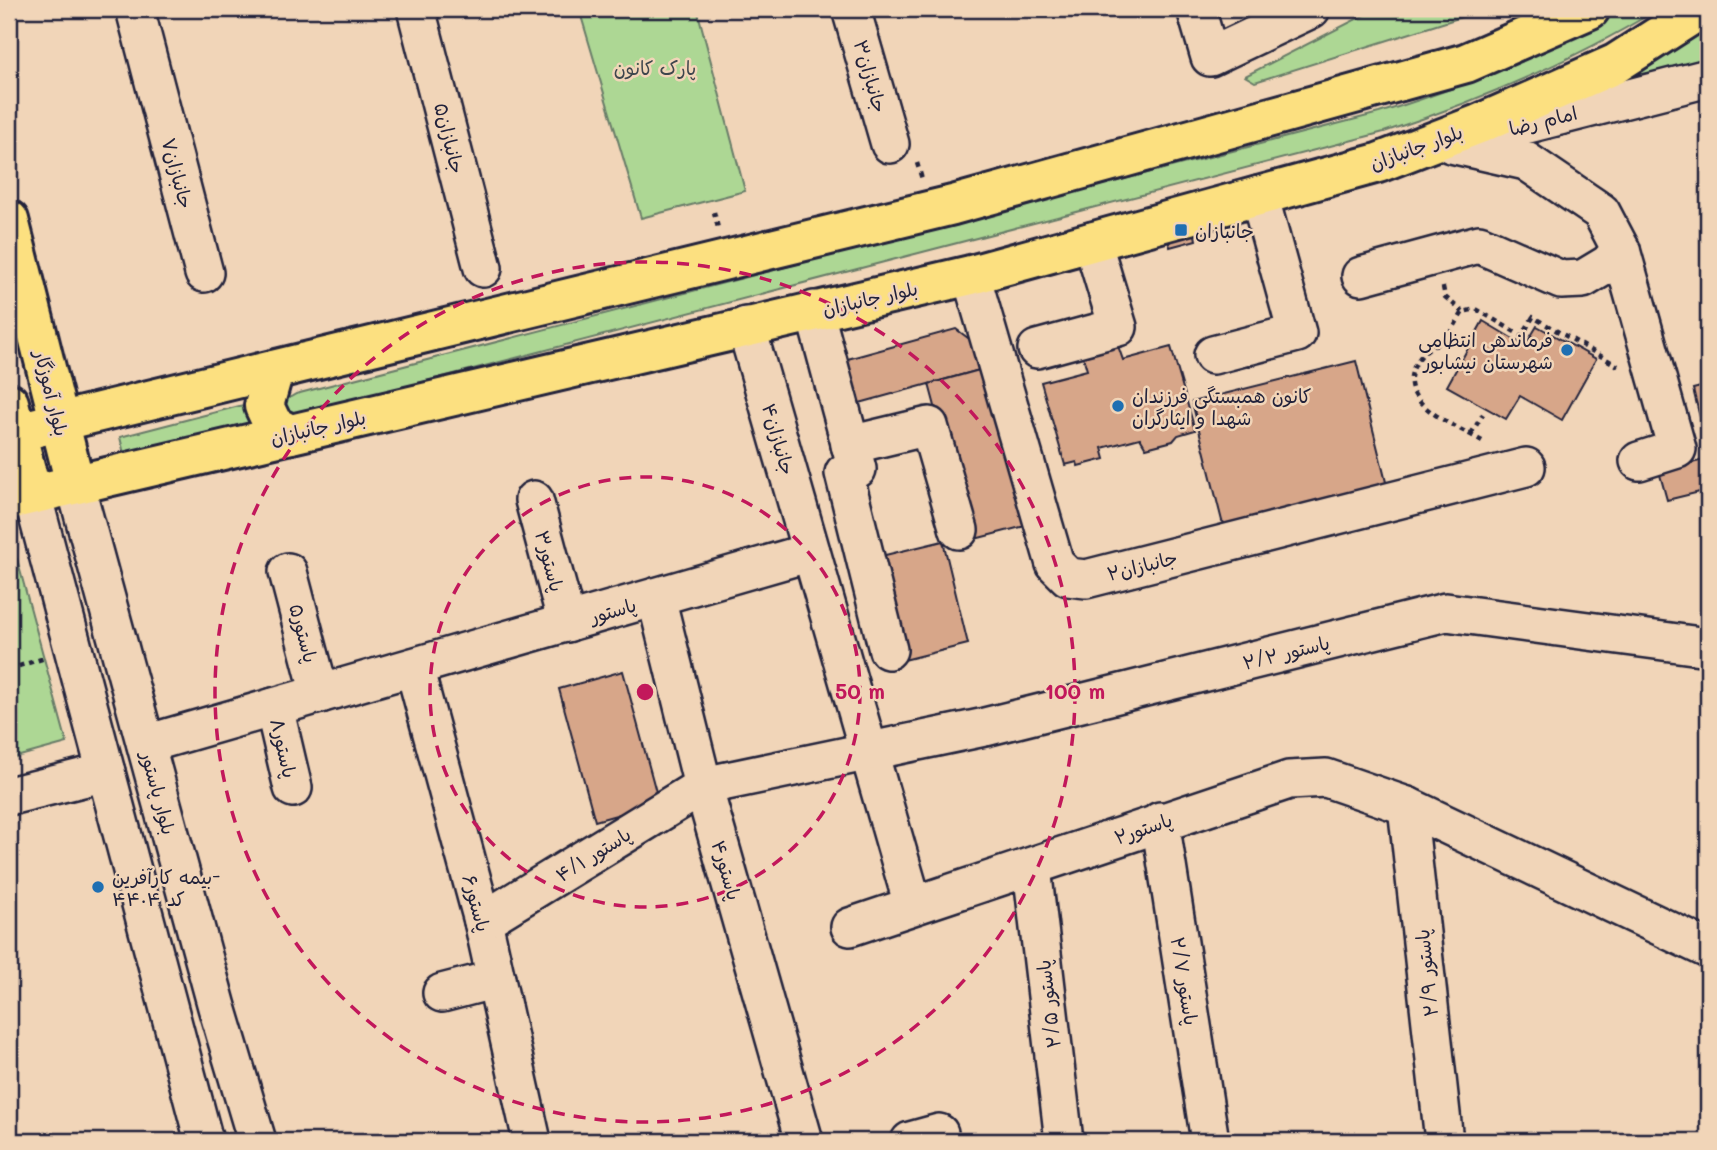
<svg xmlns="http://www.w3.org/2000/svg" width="1717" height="1150" font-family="Mali,'Playpen Sans Arabic',sans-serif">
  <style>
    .green { fill: #add794; stroke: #687c68; stroke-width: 2 }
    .building { fill: #d7a689; stroke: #22223b; stroke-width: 2 }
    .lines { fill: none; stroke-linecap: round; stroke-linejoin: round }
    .minor-casing { stroke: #22223b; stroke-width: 42 }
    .major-casing { stroke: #22223b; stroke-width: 44 }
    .path { stroke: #22223b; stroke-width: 4.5; stroke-dasharray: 5 5; stroke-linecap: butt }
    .minor { stroke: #f1d5b8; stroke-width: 37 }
    .major { stroke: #fce080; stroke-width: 38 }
    .ring { fill: none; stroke: #c2185b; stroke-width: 3.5; stroke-dasharray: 12 9 }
    .poi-dot { fill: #1f6fb2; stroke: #f1d5b8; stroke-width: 2.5 }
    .labels { text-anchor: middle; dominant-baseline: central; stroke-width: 5; stroke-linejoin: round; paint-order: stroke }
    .park-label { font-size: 19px; fill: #3e464d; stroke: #f1d5b8 }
    .street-label { font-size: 19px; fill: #22223b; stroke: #f1d5b8 }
    .poi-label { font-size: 19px; fill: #22223b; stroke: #f1d5b8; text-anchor: start }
    .centre { fill: #c2185b; stroke: #f1d5b8; stroke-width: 3.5 }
    .ring-label { font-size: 21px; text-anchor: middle; font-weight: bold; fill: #c2185b; stroke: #f1d5b8; stroke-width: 5; stroke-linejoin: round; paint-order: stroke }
  </style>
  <rect width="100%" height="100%" fill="#f1d5b8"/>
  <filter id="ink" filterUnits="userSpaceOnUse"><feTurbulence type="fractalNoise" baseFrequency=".0143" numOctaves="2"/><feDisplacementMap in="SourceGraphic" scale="14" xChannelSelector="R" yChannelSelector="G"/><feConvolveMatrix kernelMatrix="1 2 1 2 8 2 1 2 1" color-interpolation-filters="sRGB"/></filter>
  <g filter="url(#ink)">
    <g class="green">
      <path d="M579,9H697L745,191L641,218Z"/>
      <path d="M1376,9H1487L1255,82L1245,76Z"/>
      <path d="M1620,9H1658C1572,62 1480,100 1384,132L296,415L286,411L284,401L296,394L1379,113C1463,87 1544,55 1620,9Z"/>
      <path d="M1708,17V63L1599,92Z"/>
      <path d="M251,403L257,426L125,458L120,437Z"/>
      <path d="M17,559L67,743L9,759V561Z"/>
    </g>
    <g class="building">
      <path d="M1194,230L1196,240L1170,247L1167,237Z"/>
      <path d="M1483,321L1525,346L1537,326L1596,359L1562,420L1520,396L1506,419L1447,386Z"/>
      <path d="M956,329L976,344L983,369L856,404L844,360Z"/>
      <path d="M1117,343L1123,360L1171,347L1195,430L1178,435L1173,441L1146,448L1140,438L1102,448L1105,459L1078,466L1077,462L1065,465L1041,382L1087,370L1082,353Z"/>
      <path d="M1356,361L1386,482L1383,488L1228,526L1222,521L1192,402Z"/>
      <path d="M983,369L1025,526L971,540L929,384Z"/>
      <path d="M1708,385V450L1693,389Z"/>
      <path d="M1708,459V490L1667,500L1659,471Z"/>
      <path d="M943,541L968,644L900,661L873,558Z"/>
      <path d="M623,671L659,803L595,821L559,689Z"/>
    </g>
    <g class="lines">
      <g class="minor-casing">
        <g id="minor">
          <path d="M135,9L204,273"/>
          <path d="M416,9L483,268"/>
          <path d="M851,9L890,144"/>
          <path d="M1196,9L1210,57L1311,9"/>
          <path d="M1477,137L1708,78"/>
          <path d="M1451,144L1526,161L1601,212L1621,250L1677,449L1639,461"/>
          <path d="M971,275L1055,564L1068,577L1086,579L1526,467"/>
          <path d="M1361,276L1479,244L1561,280L1583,279L1608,264L1621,250"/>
          <path d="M814,310L857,469L844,473L888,650"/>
          <path d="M746,326L913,905"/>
          <path d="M1037,349L1118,327L1092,241"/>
          <path d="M1213,355L1297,333L1259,195"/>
          <path d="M850,445L929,426L959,530"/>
          <path d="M75,484L217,1007L257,1141"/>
          <path d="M32,494L204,1141"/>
          <path d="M534,500L567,623"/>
          <path d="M288,572L320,694"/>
          <path d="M656,597L703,786L804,1141"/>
          <path d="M414,667L483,921L532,1141"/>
          <path d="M274,707L293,788"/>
          <path d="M146,744L811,552"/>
          <path d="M9,796L106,772"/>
          <path d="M1407,806L1444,1141"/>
          <path d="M1160,821L1210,1141"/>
          <path d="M1032,868L1064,1141"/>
          <path d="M483,921L703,786L985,727L1446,612L1708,647"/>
          <path d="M850,927L1289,780L1326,778L1407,806L1708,949"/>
          <path d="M442,993L496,979"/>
          <path d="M910,1141L939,1133"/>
        </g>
      </g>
      <g class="major-casing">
        <g id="major">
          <path d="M9,220L75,484"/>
          <path d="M274,370L264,406L273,425L290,434"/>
          <path d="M9,403L32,494"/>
          <path d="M9,434L953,205L1466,63L1590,9"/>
          <path d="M9,500L971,275L1378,163L1479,124L1615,64L1701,9"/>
        </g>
      </g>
      <g class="path">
        <path d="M917,163L922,179"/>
        <path d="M714,212L718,228"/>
        <path d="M1443,287L1445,297L1463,312"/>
        <path d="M1471,434L1483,414"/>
        <path d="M1482,441C1452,423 1384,400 1422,355C1430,347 1441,343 1448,335C1454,329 1458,319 1463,312L1476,309L1522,336L1533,317L1618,366"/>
        <path d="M9,669L45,658"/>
      </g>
      <use href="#minor" class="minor"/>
      <use href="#major" class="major"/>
    </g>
  </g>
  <g class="ring">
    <circle cx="645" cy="692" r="215"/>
    <circle cx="645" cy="692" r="430"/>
  </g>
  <g class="poi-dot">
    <rect x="1174" y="223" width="14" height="14" rx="3.5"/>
    <circle cx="1567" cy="350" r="7"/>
    <circle cx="1118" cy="406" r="7"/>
    <circle cx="98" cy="887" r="7"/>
  </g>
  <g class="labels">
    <g class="park-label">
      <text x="655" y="67">پارک کانون</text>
    </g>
    <g class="street-label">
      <text transform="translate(871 76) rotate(74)">جانبازان۳</text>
      <text transform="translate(1543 120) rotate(-14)">امام رضا</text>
      <text transform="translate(450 138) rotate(76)">جانبازان۵</text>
      <text transform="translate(1416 147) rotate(-20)">بلوار جانبازان</text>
      <text transform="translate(178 173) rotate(75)">جانبازان۷</text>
      <text transform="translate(870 298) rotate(-13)">بلوار جانبازان</text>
      <text transform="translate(52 393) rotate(76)">بلوار آموزگار</text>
      <text transform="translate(318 427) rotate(-13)">بلوار جانبازان</text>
      <text transform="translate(779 439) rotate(74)">جانبازان۴</text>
      <text transform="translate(550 561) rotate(75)">پاستور۳</text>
      <text transform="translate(1142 565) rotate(-14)">جانبازان۲</text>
      <text transform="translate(613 610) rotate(-16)">پاستور</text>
      <text transform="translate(304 633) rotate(75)">پاستور۵</text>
      <text transform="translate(1286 652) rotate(-14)">پاستور ۲/۲</text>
      <text transform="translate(284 748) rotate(77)">پاستور۸</text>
      <text transform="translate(159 793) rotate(75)">بلوار پاستور</text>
      <text transform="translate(1143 828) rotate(-19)">پاستور۲</text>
      <text transform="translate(593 854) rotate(-32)">پاستور ۴/۱</text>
      <text transform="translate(727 870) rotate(74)">پاستور۴</text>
      <text transform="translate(477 903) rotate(75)">پاستور۶</text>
      <text transform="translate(1426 973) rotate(-96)">پاستور ۲/۹</text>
      <text transform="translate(1185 981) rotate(81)">پاستور ۲/۷</text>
      <text transform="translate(1048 1004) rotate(-97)">پاستور ۲/۵</text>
    </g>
    <g class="poi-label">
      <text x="1195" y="230">جانبازان</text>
      <text x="1553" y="339" text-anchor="end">فرماندهی انتظامی<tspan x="1553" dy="22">شهرستان نیشابور</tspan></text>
      <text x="1132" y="395">کانون همبستگی فرزندان<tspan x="1132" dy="22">شهدا و ایثارگران</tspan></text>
      <text x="112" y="876">بیمه کارآفرین-<tspan x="112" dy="22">کد ۴۴۰۴</tspan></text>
    </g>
  </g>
  <circle cx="645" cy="692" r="10" class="centre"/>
  <g class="ring-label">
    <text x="860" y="699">50 m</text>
    <text x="1075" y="699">100 m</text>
  </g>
  <rect width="1717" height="1150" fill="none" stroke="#f1d5b8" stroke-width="35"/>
  <rect x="18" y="18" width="1682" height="1115" fill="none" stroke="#22223b" stroke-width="2.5" filter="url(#ink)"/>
</svg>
